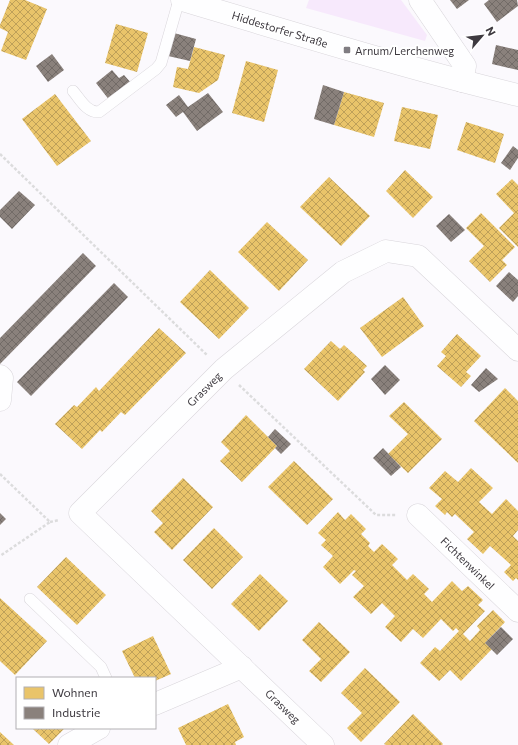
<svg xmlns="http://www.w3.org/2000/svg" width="518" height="745" font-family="Commissioner,sans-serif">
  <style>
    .park { fill: #f7e9fc }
    .homes { fill: url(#homes-cross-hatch) }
    .industry { fill: url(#industry-cross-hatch) }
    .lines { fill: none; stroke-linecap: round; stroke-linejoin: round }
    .lane-casing { stroke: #d9d6db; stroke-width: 12 }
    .street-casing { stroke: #d9d6db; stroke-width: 23 }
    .secondary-casing { stroke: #d9d6db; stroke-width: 23 }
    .path { stroke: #dcdcdd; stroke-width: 2.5; stroke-dasharray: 3 2; stroke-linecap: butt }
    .lane { stroke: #fefeff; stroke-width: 11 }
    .street { stroke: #fefeff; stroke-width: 22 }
    .secondary { stroke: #fefeff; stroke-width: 22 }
    .poi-dot { fill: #807d82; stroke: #fff; stroke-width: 1.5 }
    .labels { text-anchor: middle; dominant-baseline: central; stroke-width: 4; stroke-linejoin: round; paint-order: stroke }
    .street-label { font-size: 11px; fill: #3e3a40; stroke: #fff }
    .poi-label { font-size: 11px; fill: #3e3a40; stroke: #fff; text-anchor: start }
  </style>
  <defs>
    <pattern id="homes-cross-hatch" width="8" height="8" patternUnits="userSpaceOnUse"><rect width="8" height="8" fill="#e9c46a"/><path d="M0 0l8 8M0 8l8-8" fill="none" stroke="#bea059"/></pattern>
    <pattern id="industry-cross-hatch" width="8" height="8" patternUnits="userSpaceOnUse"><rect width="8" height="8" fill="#8a817c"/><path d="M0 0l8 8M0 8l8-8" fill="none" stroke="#726b67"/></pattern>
  </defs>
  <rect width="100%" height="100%" fill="#fbf9fd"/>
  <path class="park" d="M309,0H401L427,35L425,41L306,8Z"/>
  <g class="homes">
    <path d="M10,0H25L47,9L26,60L1,51L8,32L0,28V25Z"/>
    <path d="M116,24L148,33L137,72L105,63Z"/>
    <path d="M194,47L225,55L218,80L199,93L173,87L177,67L188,69Z"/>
    <path d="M246,61L278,70L264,122L232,113Z"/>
    <path d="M344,92L384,103L374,137L334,125Z"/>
    <path d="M55,94L91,141L57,166L22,119Z"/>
    <path d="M402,107L438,115L430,149L394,141Z"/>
    <path d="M466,122L504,134L495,163L457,150Z"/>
    <path d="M405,170L433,197L413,218L386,191Z"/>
    <path d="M329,177L370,216L341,246L300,207Z"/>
    <path d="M512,179L518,185V247L499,228L514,213L496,194Z"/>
    <path d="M481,213L515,247L502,260L507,265L490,282L469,261L484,246L466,228Z"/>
    <path d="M267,222L308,260L279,291L238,252Z"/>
    <path d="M210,270L249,308L219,339L180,302Z"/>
    <path d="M403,297L424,326L382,357L360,328Z"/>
    <path d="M159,328L186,353L125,415L121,412L102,432L100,430L82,449L55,424L74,405L77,407L96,387L99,391Z"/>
    <path d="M457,334L481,356L466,372L471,376L461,387L437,366L446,356L441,352Z"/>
    <path d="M331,341L340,349L344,345L367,366L363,370L365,372L338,401L304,369Z"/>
    <path d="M505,388L518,401V463L474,421Z"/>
    <path d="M404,402L442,439L408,473L388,454L408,434L389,416Z"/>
    <path d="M246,415L277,446L242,482L220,461L230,451L221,442Z"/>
    <path d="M294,461L333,499L307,525L268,487Z"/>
    <path d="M471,468L493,488L479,502L492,514L506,499L518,511V530L513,536L518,541V580L516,578L513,581L504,572L511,565L490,546L483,554L467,539L474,532L455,514L452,517L447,512L445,515L435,506L442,499L429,488L445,471L458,482Z"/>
    <path d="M183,478L213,507L172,550L154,532L163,523L151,511Z"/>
    <path d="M338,512L345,520L351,514L366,529L361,534L370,543L368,546L374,552L382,544L398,559L392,565L407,580L413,574L429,589L424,594L432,602L452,581L462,591L468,586L483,600L478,605L485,611L463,634L470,641L480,630L477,626L493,610L505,622L485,643L492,649L461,681L450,670L439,681L420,663L435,647L440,651L459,631L456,628L453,631L441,619L423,638L413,629L401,642L385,627L395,616L382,603L371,614L353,597L364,586L352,575L356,571L354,570L340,584L323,567L333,556L321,545L326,540L318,533Z"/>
    <path d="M214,528L243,557L212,589L183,560Z"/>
    <path d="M66,557L106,595L77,625L37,587Z"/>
    <path d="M260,574L288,601L259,631L231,604Z"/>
    <path d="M0,598L47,641L15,675L0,661Z"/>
    <path d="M319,622L350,652L321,682L309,671L321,659L302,640Z"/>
    <path d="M153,636L171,674L155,681V678H135L122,651Z"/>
    <path d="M365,668L400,702L361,742L347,728L362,713L341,693Z"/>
    <path d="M228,704L244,737L235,742L236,745H186L178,728Z"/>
    <path d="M413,714L443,744L442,745H386L384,744Z"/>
    <path d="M32,728H65L49,744Z"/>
    <path d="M0,732L14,745H0Z"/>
  </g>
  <g class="industry">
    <path d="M450,0H469L457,9Z"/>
    <path d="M489,0H517L518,6L497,22L484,4Z"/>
    <path d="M174,33L196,39L190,61L168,56Z"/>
    <path d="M496,45L518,50V70L492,64Z"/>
    <path d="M52,54L64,70L48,82L36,66Z"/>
    <path d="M112,70L119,78L124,75L132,84L110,101L96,83Z"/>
    <path d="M323,85L344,92L334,125L314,119Z"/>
    <path d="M208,93L223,112L197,131L183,112L176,117L166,105L179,95L188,107Z"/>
    <path d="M513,146L518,150V158L510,170L501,163Z"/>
    <path d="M19,191L35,205L12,229L0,217V210Z"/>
    <path d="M449,214L465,230L451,242L436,226Z"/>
    <path d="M83,253L96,266L0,364V338Z"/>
    <path d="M509,272L518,280V296L513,302L496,286Z"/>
    <path d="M114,283L128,297L31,396L17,382Z"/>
    <path d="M385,365L400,380L385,395L371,379Z"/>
    <path d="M486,368L498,379L479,392L471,385Z"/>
    <path d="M275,429L291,444L281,454L275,448L277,446L268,437Z"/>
    <path d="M383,448L401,467L391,476L373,458Z"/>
    <path d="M0,513L6,519L0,525Z"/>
    <path d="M501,627L513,639L497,655L485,643Z"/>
  </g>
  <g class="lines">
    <g class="lane-casing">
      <g id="lane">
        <path d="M73,91C80,99 87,113 99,112L156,69L161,63L179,0"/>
        <path d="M30,599L101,667L106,678"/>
      </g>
    </g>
    <g class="street-casing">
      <g id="street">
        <path d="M420,0L465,66L462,81"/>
        <path d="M0,376L2,378L0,400"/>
        <path d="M418,515L518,611"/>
        <path d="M155,704L242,667"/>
        <path d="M69,745L99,728"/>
        <path d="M323,745L80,513L224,369L343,272L386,251L418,256L518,350"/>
      </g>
    </g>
    <g class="secondary-casing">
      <path id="secondary" d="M182,0C294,33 405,68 518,95"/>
    </g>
    <g class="path">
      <path d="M0,154L208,356"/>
      <path d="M239,385L376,515H396"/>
      <path d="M0,474L50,522L0,556"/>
      <path d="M50,522L59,520"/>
    </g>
    <use href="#lane" class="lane"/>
    <use href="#street" class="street"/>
    <use href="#secondary" class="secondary"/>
  </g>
  <rect class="poi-dot" x="343" y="46" width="8" height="8" rx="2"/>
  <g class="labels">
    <g class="street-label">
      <text transform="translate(280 29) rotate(17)">Hiddestorfer Straße</text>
      <text transform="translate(204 389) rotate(-45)">Grasweg</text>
      <text transform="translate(468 563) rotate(44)">Fichtenwinkel</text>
      <text transform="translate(283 706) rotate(44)">Grasweg</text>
    </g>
    <g class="poi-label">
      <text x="355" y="50">Arnum/Lerchenweg</text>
    </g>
  </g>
  <rect x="16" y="677" width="140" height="52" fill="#ffffff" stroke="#b2b0b3"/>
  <rect x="24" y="687" width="20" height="12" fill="#e9c46a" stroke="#b2b0b3"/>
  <text x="52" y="697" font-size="12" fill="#3e3a40">Wohnen</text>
  <rect x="24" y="707" width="20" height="12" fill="#8a817c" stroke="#b2b0b3"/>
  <text x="52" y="717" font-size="12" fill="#3e3a40">Industrie</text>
  <g transform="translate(482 36) rotate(62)" stroke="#ffffff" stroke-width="3" paint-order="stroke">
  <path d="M0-3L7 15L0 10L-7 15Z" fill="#3e3a40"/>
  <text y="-6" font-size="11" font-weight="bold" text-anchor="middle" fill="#3e3a40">N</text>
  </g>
</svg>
